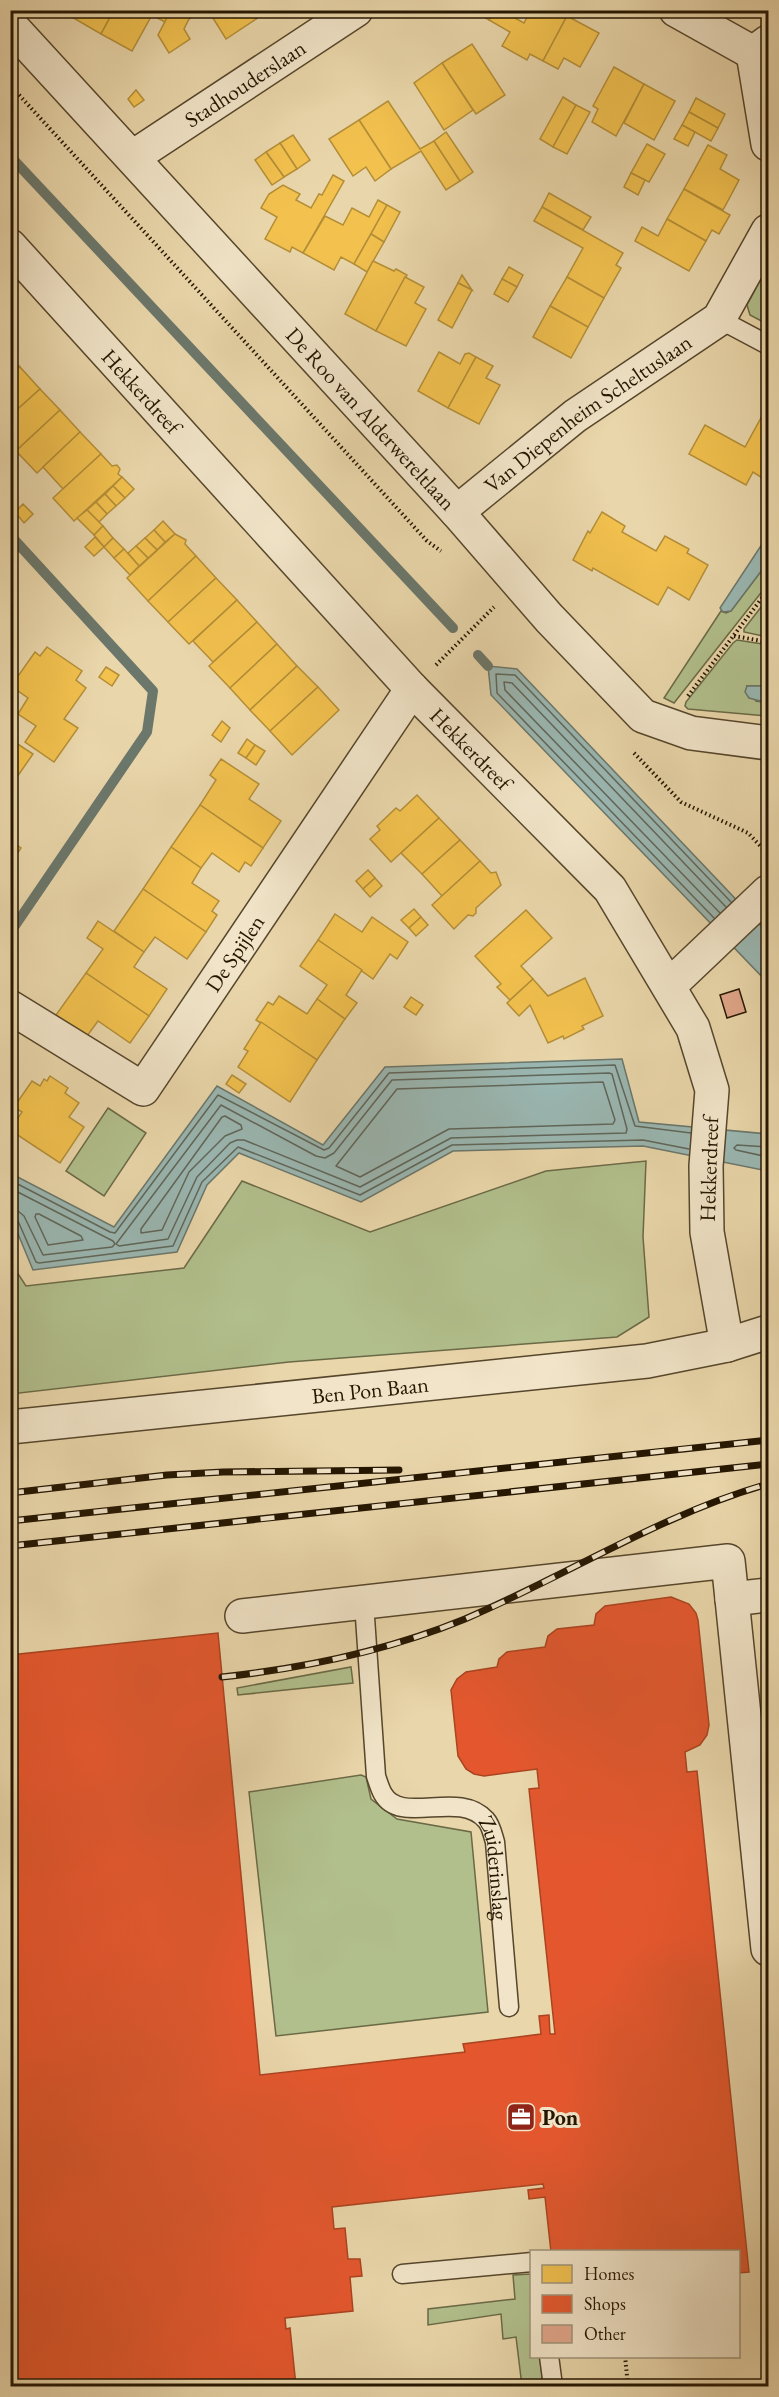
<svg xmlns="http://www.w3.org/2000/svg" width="779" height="2397" font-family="'EB Garamond',serif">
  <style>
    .green { fill: #b1bf8c; stroke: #6b6a46; stroke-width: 1.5 }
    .water { fill: #9ab7b2; stroke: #6b776b; stroke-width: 1.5 }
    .homes { fill: #f2c14e; stroke: #b48e37; stroke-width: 1.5 }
    .shops { fill: #e4572e; stroke: #ab4420; stroke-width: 1.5 }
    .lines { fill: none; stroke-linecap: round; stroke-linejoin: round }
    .shore { stroke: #60665a; stroke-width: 1.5 }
    .stream { stroke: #6b776b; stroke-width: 10 }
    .building { fill: #e0a589; stroke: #251601; stroke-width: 1.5 }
    .service-casing { stroke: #56462b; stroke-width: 21 }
    .minor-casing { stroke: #56462b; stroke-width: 36 }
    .tertiary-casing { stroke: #56462b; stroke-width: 36 }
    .path { stroke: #251601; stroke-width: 4; stroke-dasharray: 1.5 3; stroke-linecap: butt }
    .service { stroke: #f1e4c8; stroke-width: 18 }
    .minor { stroke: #f1e4c8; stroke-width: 33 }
    .tertiary { stroke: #f1e4c8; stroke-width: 33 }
    .rail-casing { stroke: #251601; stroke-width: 7 }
    .rail { stroke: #f1e4c8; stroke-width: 4.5; stroke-dasharray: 14; stroke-linecap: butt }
    .labels { text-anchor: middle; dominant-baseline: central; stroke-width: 6; stroke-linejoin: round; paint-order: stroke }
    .street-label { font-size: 22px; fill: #251601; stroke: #f1e4c8 }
    .poi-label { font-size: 22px; font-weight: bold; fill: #251601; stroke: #f1e4c8; text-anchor: start }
  </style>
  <rect width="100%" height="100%" fill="#e9d6aa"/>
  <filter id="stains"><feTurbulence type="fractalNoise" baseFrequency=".00333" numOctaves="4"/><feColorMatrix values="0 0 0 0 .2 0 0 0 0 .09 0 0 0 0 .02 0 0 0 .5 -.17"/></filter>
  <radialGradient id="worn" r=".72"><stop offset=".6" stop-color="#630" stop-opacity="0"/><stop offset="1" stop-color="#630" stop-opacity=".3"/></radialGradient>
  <g class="green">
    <path d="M768,265V317L765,323L750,315L747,305Z"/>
    <path d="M768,562V584L674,703L664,698L721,611L726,613L731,611Z"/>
    <path d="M768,598V637L744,632V629Z"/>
    <path d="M737,640L768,645V686H747L756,701L768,703V716L688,709L685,706L686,702L733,643Z"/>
    <path d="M108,1108L146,1133L104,1196L66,1171Z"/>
    <path d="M646,1161L643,1237L649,1317L617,1337L289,1362L11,1394V1263L26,1286L184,1268L242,1181L370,1232L546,1171Z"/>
    <path d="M351,1667L353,1683L238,1695L237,1688Z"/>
    <path d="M361,1775L366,1777L371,1799L397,1819L471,1832L488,2012L276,2036L249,1792Z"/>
    <path d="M531,2274L532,2356L540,2357L543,2386H522L516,2337L503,2339L501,2314L428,2325V2309L515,2299L513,2275Z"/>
  </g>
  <g class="water">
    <path d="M768,535V562L731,611L723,612L720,608Z"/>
    <path d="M488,666L517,669L768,933V983L491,695Z"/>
    <path d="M747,686H768V703L749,698L745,692Z"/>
    <path d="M622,1059L639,1122L768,1134V1171L643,1146L453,1151L361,1202L239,1153L207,1185L177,1252L33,1270L11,1217L10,1173L114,1227L217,1086L323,1145L385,1067Z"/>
  </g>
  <g class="homes">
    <path d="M73,10H114L101,34L70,16Z"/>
    <path d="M114,10H171L165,22L152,15L132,51L101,34Z"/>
    <path d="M171,10H203L189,19L184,29L190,39L169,53L158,35Z"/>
    <path d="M208,10H250L256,19L226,39Z"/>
    <path d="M250,10H270L256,19Z"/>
    <path d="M472,10H495L489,20Z"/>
    <path d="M495,10H514L511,16L524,23L531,10H557L567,16L543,61L530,54L527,60L502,46L510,32L489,20Z"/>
    <path d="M567,16L599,33L580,67L564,58L558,69L543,61Z"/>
    <path d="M472,44L505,95L476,114L442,63Z"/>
    <path d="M442,63L473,110L444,130L414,83Z"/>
    <path d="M614,67L644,84L616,136L592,122L598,109L593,106Z"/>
    <path d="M644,84L675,101L654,140L624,123Z"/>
    <path d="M136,90L144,100L134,107L128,99Z"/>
    <path d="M563,97L576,105L553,147L540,139Z"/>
    <path d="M696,98L725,114L718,128L689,112Z"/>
    <path d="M388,101L420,149L434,141L460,181L446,190L421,151L391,169L359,120Z"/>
    <path d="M576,105L590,112L567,154L553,147Z"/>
    <path d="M689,112L718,128L711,141L682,125Z"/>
    <path d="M359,120L391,169L375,181L366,167L353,176L329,139Z"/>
    <path d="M682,125L695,132L688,146L674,139Z"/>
    <path d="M446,132L473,172L460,181L434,141Z"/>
    <path d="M293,135L310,160L297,169L280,143Z"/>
    <path d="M280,143L297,169L284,177L266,152Z"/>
    <path d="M647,144L665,154L649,182L631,173Z"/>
    <path d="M708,145L727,155L720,169L739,180L723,210L684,189Z"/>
    <path d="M266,152L284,177L272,185L255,160Z"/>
    <path d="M631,173L645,180L638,195L624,187Z"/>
    <path d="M333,175L344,181L303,253L292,247L290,252L265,239L277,217L261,208L269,194L283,185L300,194L296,200L311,208L319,194L322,195Z"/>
    <path d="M684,189L730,215L719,234L712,230L706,241L667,219Z"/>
    <path d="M549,193L591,217L583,230L542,207Z"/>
    <path d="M378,200L387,205L354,264L341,257L334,270L303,253L325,216L343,225L352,208L369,217Z"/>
    <path d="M387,205L400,212L384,242L371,234Z"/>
    <path d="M542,207L623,253L616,265L621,268L604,298L567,277L583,248L534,221Z"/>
    <path d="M667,219L706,241L689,271L635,241L642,227L658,236Z"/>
    <path d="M371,234L384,242L367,272L354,264Z"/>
    <path d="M373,261L394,271L396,269L407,275L376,331L345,314Z"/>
    <path d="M509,267L523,275L517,287L502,279Z"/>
    <path d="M462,275L472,290L458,283Z"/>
    <path d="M405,277L424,287L415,303L426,309L406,346L376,331Z"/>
    <path d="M567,277L604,298L588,327L550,306Z"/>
    <path d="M502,279L517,287L508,302L494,294Z"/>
    <path d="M458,283L472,290L452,328L438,320Z"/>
    <path d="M550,306L588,327L571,358L533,337Z"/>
    <path d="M439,352L460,364L465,354L469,353L476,357L448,408L418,391Z"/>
    <path d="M10,357L20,367L10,375Z"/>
    <path d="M476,357L493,366L486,378L500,385L479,424L448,408Z"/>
    <path d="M20,367L40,389L10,416V375Z"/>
    <path d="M40,389L60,410L16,451L10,445V416Z"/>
    <path d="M768,405V470L764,479L753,472L746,485L689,454L705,425L745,447Z"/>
    <path d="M60,410L80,432L37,473L16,451Z"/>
    <path d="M80,432L101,454L63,489L43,467Z"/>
    <path d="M101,454L112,466L117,465L120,469L118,474L122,477L74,521L53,498Z"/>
    <path d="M122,477L134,489L125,498L113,486Z"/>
    <path d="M113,486L125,498L116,506L105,494Z"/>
    <path d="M105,494L116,506L107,514L96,502Z"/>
    <path d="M96,502L107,514L99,522L87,510Z"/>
    <path d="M23,504L33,514L24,523L15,512Z"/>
    <path d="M87,510L103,526L94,535L77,518Z"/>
    <path d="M602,512L625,526L622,532L656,551L665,536L689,549L687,553L708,565L689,600L668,587L658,605L593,568L592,571L573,560L588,531L590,533Z"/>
    <path d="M163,521L175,534L165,542L154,530Z"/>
    <path d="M103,526L113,538L104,547L94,535Z"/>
    <path d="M154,530L165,542L157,550L145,538Z"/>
    <path d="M175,534L186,540L185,544L196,556L148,601L127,578Z"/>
    <path d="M95,537L104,547L94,556L85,547Z"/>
    <path d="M113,538L124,549L114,558L104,547Z"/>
    <path d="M145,538L157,550L148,558L136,546Z"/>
    <path d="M136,546L148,558L139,566L128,553Z"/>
    <path d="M124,549L139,566L130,575L114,558Z"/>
    <path d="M196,556L216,578L168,622L148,601Z"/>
    <path d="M216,578L237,600L189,644L168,622Z"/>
    <path d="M237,600L257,622L213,662L193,641Z"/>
    <path d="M257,622L277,644L230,688L209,666Z"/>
    <path d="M277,644L297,666L250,710L230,688Z"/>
    <path d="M47,647L82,671L76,680L86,688L64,719L78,728L54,762L25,742L36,726L18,714L28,698L11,686L35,652L40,656Z"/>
    <path d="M297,666L318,687L270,731L250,710Z"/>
    <path d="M106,667L119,675L112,686L99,677Z"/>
    <path d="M318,687L339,710L292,755L270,731Z"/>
    <path d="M222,721L230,728L221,742L212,735Z"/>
    <path d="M10,739L33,754L10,787Z"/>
    <path d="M247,739L255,745L246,758L238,753Z"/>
    <path d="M255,745L265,751L256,765L246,758Z"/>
    <path d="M221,759L259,784L249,799L281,821L263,848L200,805L216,780L210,775Z"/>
    <path d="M417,795L439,818L391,862L370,839L380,830L377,826L396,808L400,811Z"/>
    <path d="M200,805L263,848L251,866L245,862L239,872L212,853L201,868L171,847Z"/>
    <path d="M439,818L460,840L422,874L401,853Z"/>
    <path d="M10,840L21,848L15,857L10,854Z"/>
    <path d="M460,840L480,861L442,896L422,874Z"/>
    <path d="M171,847L201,868L192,883L219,901L212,911L217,915L206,932L143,889Z"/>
    <path d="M480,861L491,873L496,872L501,885L476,908V913L473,916L468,915L454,929L432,905Z"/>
    <path d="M368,870L375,878L363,889L356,881Z"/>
    <path d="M375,878L382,886L370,897L363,889Z"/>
    <path d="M143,889L206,932L187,959L155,937L144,952L114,931Z"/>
    <path d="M414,909L421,917L409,928L401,920Z"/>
    <path d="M526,910L552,938L521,966L533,979L510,1000L497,987L501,984L475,956Z"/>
    <path d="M335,914L362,932L372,917L408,942L397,959L390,954L373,979L318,940Z"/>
    <path d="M421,917L428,925L416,936L409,928Z"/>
    <path d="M98,921L144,952L134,967L167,989L149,1016L86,973L103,949L87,938Z"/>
    <path d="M318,940L362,970L346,995L357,1003L345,1019L317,999L327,985L300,966Z"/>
    <path d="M86,973L149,1016L130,1043L98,1021L87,1036L56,1015Z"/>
    <path d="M585,978L603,1016L582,1026L584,1029L564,1039L563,1036L548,1043L530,1005L519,1016L507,1003L533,979L548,996Z"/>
    <path d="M279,996L307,1014L317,999L345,1019L317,1060L256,1020L268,1002L273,1005Z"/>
    <path d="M411,997L423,1005L416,1015L404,1007Z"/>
    <path d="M261,1022L317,1060L290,1102L238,1067L248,1051L244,1049Z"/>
    <path d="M232,1075L246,1084L239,1093L226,1084Z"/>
    <path d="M50,1076L68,1088L65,1093L79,1103L69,1117L84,1127L60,1163L10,1130L22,1112L14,1107L32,1081L40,1086L44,1079L47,1081Z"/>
  </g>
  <path class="shops" d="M671,1597L689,1604L696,1613L698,1620L709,1725L707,1735L700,1745L685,1752L687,1772L697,1771L749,2272L738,2273V2252H551L545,2197L529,2199L528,2190L544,2188L543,2184L332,2207L334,2229L345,2228L348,2259H360L362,2276L350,2277L353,2311L285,2318L286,2329L290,2328L296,2386H225V2384L200,2386H10V1655L218,1633L260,2075L465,2052L463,2044L541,2034L539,2016L549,2015L550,2034H555L529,1789L539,1788L537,1769L484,1776L474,1774L466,1769L458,1756L451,1690L457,1679L466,1672L497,1667L499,1659L507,1652L545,1647L548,1636L557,1629L594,1625L596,1614L605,1606Z"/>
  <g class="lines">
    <g class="shore">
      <path d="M720,913L505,690L504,682L512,683L726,907"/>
      <path d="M714,918L497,693L496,674L515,675L731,902"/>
      <path d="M609,1073L612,1074L627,1129L626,1133L451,1138L360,1187L244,1140H237L230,1143L197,1177L168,1239L119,1246L116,1244L221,1105L316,1156L325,1158L334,1153L392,1080Z"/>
      <path d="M603,1082L615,1120L613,1124L449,1129L360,1177L336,1166L397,1089Z"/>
      <path d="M225,1116L241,1125L242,1129L225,1136L189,1172L162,1230L141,1233V1229L222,1117Z"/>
      <path d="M768,1147L737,1145L734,1148L736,1150L768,1157"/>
      <path d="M10,1180L110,1232L115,1233L218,1095L324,1150L329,1148L389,1073L615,1065L635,1126L691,1133"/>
      <path d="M10,1188L113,1241L115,1244L112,1247L43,1255L24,1216L18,1211L10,1210"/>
      <path d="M36,1214H39L81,1236L83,1240L48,1245L35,1217Z"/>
      <path d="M10,1217L18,1221L36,1262L39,1263L173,1246L202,1182L238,1147L360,1195L452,1145L643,1140L689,1149"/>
    </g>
    <g class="stream">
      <path d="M10,156L453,628"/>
      <path d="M10,535L153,691L147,732L10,933"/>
      <path d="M478,655L488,666"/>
    </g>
  </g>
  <path class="building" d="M739,989L746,1012L727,1018L720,995Z"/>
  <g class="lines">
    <g class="service-casing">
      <g id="service">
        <path d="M719,319L768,345"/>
        <path id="s1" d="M364,1603L376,1776C378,1782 380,1789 383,1794C401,1826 459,1789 486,1820C491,1825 493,1836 495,1842L509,2007"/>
        <path d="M402,2274L532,2262"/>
        <path d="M549,2356L553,2386"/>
      </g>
    </g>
    <g class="minor-casing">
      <g id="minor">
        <path d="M676,10L753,53"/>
        <path id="s2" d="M10,25L457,512L549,618L643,716L691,733L768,743"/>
        <path d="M768,42L753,53L768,144"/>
        <path id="s3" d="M133,157L356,10"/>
        <path id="s4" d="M10,246L412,689L610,889L693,1028L712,1090L706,1166L707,1232L727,1345"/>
        <path id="s5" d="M457,512L575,416L719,319L768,231"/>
        <path d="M669,986L768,892"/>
        <path id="s6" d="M10,1007L143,1089L412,689"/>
        <path d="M768,1595L732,1599L768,1949"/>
        <path d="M242,1616L728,1561L732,1599"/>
      </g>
    </g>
    <g class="tertiary-casing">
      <g id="tertiary">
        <path id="s7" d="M10,1427L647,1361L727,1345L768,1332"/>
      </g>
    </g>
    <g class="path">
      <path d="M10,85L427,541L441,551"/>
      <path d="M734,636L768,642"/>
      <path d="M436,665L494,607"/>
      <path d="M688,696L768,590"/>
      <path d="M634,753L681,802L748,833L768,854"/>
      <path d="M625,2356L628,2386"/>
    </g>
    <use href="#service" class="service"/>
    <use href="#minor" class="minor"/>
    <use href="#tertiary" class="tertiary"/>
    <g class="rail-casing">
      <g id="rail">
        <path d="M10,1493L167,1475L223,1472L399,1470"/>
        <path d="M10,1521L768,1440"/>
        <path d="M10,1546L768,1464"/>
        <path d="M222,1677C306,1668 387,1651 465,1619C566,1576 662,1514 768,1484"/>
      </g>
    </g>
    <use href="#rail" class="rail"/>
  </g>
  <defs>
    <g id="office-square" transform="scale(1.5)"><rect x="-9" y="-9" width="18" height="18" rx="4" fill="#8f2418" stroke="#f1e4c8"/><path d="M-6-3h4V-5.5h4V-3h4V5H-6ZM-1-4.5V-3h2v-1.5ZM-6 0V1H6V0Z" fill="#fff"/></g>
  </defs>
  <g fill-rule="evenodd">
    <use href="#office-square" x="521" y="2117"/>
  </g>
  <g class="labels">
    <g class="street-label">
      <text stroke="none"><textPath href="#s3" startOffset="134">Stadhouderslaan</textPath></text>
      <text stroke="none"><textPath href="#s4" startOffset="196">Hekkerdreef</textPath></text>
      <text stroke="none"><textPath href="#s5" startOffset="164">Van Diepenheim Scheltuslaan</textPath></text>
      <text stroke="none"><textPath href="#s2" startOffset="534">De Roo van Alderwereltlaan</textPath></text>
      <text stroke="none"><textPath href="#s4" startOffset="682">Hekkerdreef</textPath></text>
      <text stroke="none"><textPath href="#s6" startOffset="320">De Spijlen</textPath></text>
      <text transform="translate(709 1169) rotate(-88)">Hekkerdreef</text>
      <text stroke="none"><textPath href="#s7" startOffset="362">Ben Pon Baan</textPath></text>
      <text stroke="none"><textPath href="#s1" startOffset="354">Zuiderinslag</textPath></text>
    </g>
    <g class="poi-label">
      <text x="542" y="2117">Pon</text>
    </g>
  </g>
  <rect width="779" height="2397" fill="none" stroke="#e9d6aa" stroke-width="36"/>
  <rect x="12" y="12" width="755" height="2373" fill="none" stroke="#251601" stroke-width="3"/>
  <rect x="18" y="18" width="743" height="2361" fill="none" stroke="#251601" stroke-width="1.5"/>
  <rect x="530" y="2250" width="210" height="108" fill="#f1e4c8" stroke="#9f9278" stroke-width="1.5"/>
  <rect x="542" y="2265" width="30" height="18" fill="#f2c14e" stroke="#9f9278" stroke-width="1.5"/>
  <text x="584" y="2280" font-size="18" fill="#251601">Homes</text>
  <rect x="542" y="2295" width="30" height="18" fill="#e4572e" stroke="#9f9278" stroke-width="1.5"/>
  <text x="584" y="2310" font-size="18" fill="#251601">Shops</text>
  <rect x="542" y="2325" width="30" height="18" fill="#e0a589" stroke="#9f9278" stroke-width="1.5"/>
  <text x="584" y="2340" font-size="18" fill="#251601">Other</text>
  <rect width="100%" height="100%" filter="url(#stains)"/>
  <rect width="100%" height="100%" fill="url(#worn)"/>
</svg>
